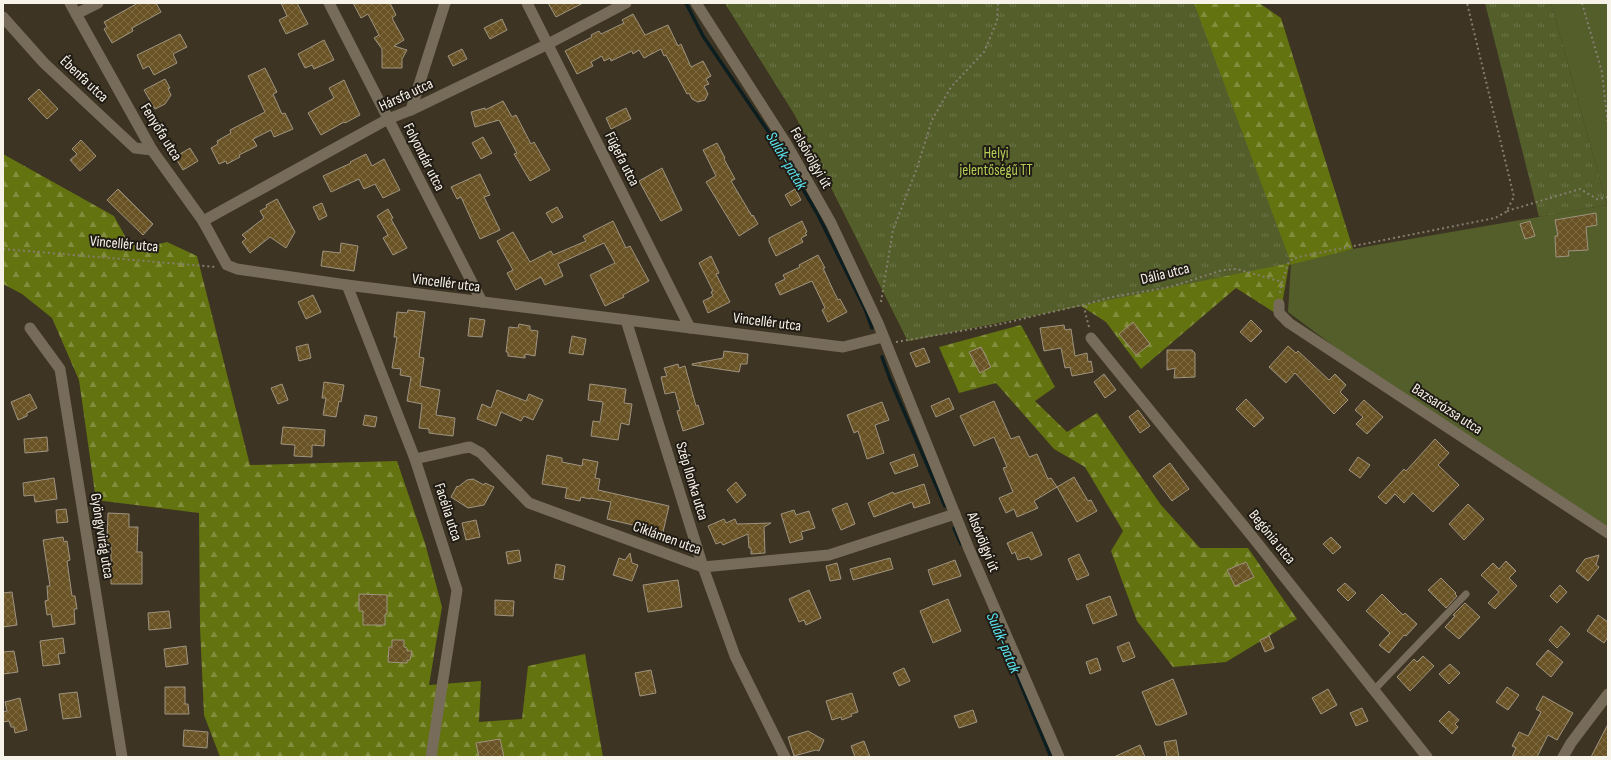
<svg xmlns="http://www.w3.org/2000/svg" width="1611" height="760" font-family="'Sofia Sans Condensed',sans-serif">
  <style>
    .grass { fill: #535e2b }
    .forest { fill: url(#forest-firs) }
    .park { fill: url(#park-tufts) }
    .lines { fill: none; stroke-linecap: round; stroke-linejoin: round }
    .stream { stroke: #0d1e20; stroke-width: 3.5 }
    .building { fill: url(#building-cross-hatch); stroke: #9f9481 }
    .path { stroke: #867e6f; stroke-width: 2; stroke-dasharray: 2 3; stroke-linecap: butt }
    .service { stroke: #766c59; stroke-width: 7 }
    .minor { stroke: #766c59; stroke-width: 11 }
    .labels { text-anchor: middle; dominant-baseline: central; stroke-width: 4; stroke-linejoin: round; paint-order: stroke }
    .street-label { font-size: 15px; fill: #f8f3e8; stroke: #201c15 }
    .park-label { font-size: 15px; fill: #b5ce55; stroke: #201c15 }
    .water-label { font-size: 16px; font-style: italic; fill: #5be4ef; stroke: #201c15 }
  </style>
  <defs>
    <pattern id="forest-firs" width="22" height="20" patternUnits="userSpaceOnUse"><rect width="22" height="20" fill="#63730f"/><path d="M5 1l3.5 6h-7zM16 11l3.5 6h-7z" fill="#828e3e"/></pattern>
    <pattern id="park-tufts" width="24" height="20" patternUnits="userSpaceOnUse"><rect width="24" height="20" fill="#535e2b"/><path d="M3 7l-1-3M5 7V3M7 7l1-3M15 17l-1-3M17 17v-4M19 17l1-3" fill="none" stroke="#6c764a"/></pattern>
    <pattern id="building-cross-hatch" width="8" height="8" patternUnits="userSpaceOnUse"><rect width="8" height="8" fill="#695223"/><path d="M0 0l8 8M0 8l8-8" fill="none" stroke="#7f6b43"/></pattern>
  </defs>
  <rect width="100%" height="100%" fill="#3d3423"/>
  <path class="grass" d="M1551,3H1608V534L1469,447L1288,312L1291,263L1353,249L1607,205Z"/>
  <g class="forest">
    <path d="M725,3H1259L1281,18L1353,249L1289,265L1280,316L1236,288L1141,369L1106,322L1081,306L908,341L795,115Z"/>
    <path d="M3,154L114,216L127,240L146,247L167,242L197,256L250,465L397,461L425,543L442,607L429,685L481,681L479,722L522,719L528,666L585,654L603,757H220L204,715L200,627L199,513L96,500L79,380L52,318L22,294L3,284Z"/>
    <path d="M1021,325L1055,387L1035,401L1067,432L1097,413L1161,505L1200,548H1248L1297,619L1226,662L1173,667L1137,621L1111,551L1123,531L1085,467L1054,449L996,383L959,393L939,347Z"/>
  </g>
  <g class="park">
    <path d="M725,3H1194L1291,263L908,341L795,115Z"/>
    <path d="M1485,3H1551L1607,205L1539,217Z"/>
  </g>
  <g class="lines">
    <g class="stream">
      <path d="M686,3L703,36L772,137L817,213L865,309L872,328"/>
      <path d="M882,357L890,379L945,506"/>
      <path d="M954,528L961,544"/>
      <path d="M996,625L1051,757"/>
    </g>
  </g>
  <g class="building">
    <path d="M138,3H156L161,12L132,28L133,31L112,43L104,29L107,27L104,22Z"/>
    <path d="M281,3H297L308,24L286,34L279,20L287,16Z"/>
    <path d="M353,3H390L396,15L392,18L404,40L394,46L407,50L402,59V68H382V49L374,38L379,35L368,14L361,18Z"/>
    <path d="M548,3H583L556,17Z"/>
    <path d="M633,14L645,35L668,25L678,46L681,44L691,67L703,61L711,76L706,79L709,84L704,86L708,94L705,100L698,102L692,99L689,93L687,94L666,55L664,56L661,49L644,58L639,50L633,54L632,51L611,61L610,58L604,61L602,56L591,62L593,66L577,74L565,51L592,37L591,35L599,31L601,34L624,23L622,20Z"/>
    <path d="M502,19L507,30L490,39L484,28Z"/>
    <path d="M180,34L187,47L173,54L177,63L154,75L149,66L143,69L137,55Z"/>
    <path d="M324,40L334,60L314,69L312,65L305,68L298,54Z"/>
    <path d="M462,49L467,59L453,66L448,56Z"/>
    <path d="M265,68L277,92L273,94L282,114L285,113L293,129L274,137L271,130L253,139L257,146L239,155L240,157L227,164L226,161L219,164L211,148L218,144L217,141L231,133L230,130L265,112L248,76Z"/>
    <path d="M165,79L170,88L168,89L171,95L165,104L155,109L144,90Z"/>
    <path d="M344,80L360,115L345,123L344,122L321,135L308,113L334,98L329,88Z"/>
    <path d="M39,89L58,109L47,119L28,99Z"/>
    <path d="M503,101L512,117L516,115L531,144L534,142L550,170L530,181L514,154L517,153L499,120L475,127L471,112L485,108V110Z"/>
    <path d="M626,108L631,119L611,129L606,118Z"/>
    <path d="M483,137L492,153L481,159L472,143Z"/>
    <path d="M81,140L96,156L80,171L70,160L77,154L72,149Z"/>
    <path d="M717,143L725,158L724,159L735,179L731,181L752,216L753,215L758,224L739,236L706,182L716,176L703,150Z"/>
    <path d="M190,148L198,161L183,170L175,157Z"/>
    <path d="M366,154L372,166L384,159L400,190L383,198L375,184L364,189L359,179L331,192L323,176L351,163L350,162Z"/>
    <path d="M662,168L682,210L661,221L639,181Z"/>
    <path d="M480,174L490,195L484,197L500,230L480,239L461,197L457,199L451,187Z"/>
    <path d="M118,189L153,224L143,235L107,200Z"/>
    <path d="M795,189L801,200L791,206L785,195Z"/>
    <path d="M277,199L295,232L286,248L270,237L250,253L242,242L246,239L242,235L264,218L260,211L267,207L266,205Z"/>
    <path d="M322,203L327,216L319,220L313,207Z"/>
    <path d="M557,207L563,217L552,223L546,213Z"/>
    <path d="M388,209L393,218L391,219L407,248L393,255L383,238L388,235L377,216Z"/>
    <path d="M1596,213L1597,225L1586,227L1588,250L1568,251L1569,256L1556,257L1555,236H1558L1555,220Z"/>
    <path d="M613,221L626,248L630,246L649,281L623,295L624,297L605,306L590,275L615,263L604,243L558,264L563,276L545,285L541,277L516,290L507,273L513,270L497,241L513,232L530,262L551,251L553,255L586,241L583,236Z"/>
    <path d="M802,221L807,232L805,233L807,235L801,238L803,242L776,256L769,242V238Z"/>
    <path d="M1530,221L1535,236L1525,239L1520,224Z"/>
    <path d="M341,243L358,246L354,271L321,266L323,251L340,253Z"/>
    <path d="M818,255L825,268H823L834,292L838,300L840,299L847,312L828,322L822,310L825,308L812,281L780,295L775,284L785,279L783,275L800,267L799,265Z"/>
    <path d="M711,256L719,273L716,274L730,302L708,313L703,301L713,296L711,292L713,291L699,263Z"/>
    <path d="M313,295L321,312L306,319L298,302Z"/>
    <path d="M408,310L425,312L419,357L424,358L420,386L440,390L436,415L455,418L453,436L429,433V429L419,428L422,404L407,401L411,377L400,375L401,369L392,368L397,337H394L397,312L407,313Z"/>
    <path d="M470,318L485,320L482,337L468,336Z"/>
    <path d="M1251,320L1262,331L1251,342L1240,332Z"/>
    <path d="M1133,322L1150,344L1136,355L1119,334Z"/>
    <path d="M519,324L530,326V330L538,331L535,356L525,354V358L508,356V352H506L509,327L518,328Z"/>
    <path d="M1064,325L1065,330L1071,329L1075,356L1087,353L1088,362L1091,361L1093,372L1072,376L1070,367L1065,368L1061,348L1044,351L1040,328Z"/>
    <path d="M572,336L586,339L583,355L569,353Z"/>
    <path d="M308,344L311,358L299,361L296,347Z"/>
    <path d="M1288,346L1296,353L1298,351L1329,380L1335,374L1346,385L1340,392L1348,400L1334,414L1295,373L1286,383L1269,367Z"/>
    <path d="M981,347L991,367L980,373L969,352Z"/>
    <path d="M924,348L930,362L916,367L910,353Z"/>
    <path d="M1167,350H1192L1195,353V377L1174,378L1175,368L1167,370Z"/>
    <path d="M724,351L748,354L747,364H741L739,372L692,365V364L723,358Z"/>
    <path d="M678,364L679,368L685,366L696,406L698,405L704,424L683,431L677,411L680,410L675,392L665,394L661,377L667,376L664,368Z"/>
    <path d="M1104,374L1116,390L1105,398L1094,382Z"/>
    <path d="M324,382L344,385L341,402L339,401L336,417L323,415L326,398H322Z"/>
    <path d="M282,384L288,400L278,404L271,388Z"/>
    <path d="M590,384L626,389L624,403L632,404L629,425L621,423L618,440L591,436L593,421L600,422L603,402L588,400Z"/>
    <path d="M497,390L526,401L529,394L543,400L533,420L524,416L521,421L501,412L496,426L477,419L482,404L491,408Z"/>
    <path d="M30,394L37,408L27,413V416L18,420L11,402Z"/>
    <path d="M949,398L954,409L936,417L931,406Z"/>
    <path d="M1246,399L1264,418L1254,427L1236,409Z"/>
    <path d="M1364,400L1383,417L1367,434L1356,424L1363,417L1355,410Z"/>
    <path d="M994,401L1011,439L1019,436L1029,457L1037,454L1048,479L1051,478L1057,487L1034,501L1038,508L1017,517L1014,509L1006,513L999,498L1013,492L1003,468L1007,467L994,437L974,446L960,416Z"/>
    <path d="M882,402L889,420L875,425L884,453L867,459L858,431L854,433L847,415Z"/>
    <path d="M1138,410L1150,426L1140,433L1129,417Z"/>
    <path d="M365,415L377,417L375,427L363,425Z"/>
    <path d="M283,427L325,430L324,446L312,445V457L294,456L295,445L281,444Z"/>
    <path d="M47,437L48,451L25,453L24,439Z"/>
    <path d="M1435,439L1449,453L1438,465L1459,485L1433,512L1413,493L1404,503L1395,494L1386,504L1378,497L1404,469L1406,471Z"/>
    <path d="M914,454L918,466L895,474L890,463Z"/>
    <path d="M547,455L562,458V462L582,466L583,459L598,462L595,478L600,479L598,490L669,506L663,532L607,519L611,502L590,498V499L581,497L580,501L565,498L567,488L542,484Z"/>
    <path d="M1358,457L1370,465L1360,478L1349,470Z"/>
    <path d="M1170,463L1189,489L1172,501L1153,476Z"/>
    <path d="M1074,477L1088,501L1091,500L1097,511L1077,522L1057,487Z"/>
    <path d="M54,478L57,499L35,502L34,495L24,496L23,483Z"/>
    <path d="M473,479L484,485L485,483L494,487L484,505L468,508L451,497L457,486L458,487L467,480Z"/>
    <path d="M736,482L746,495L737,503L727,490Z"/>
    <path d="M924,484L930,503L914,508L912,502L874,517L868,503L893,492L894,494Z"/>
    <path d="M847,503L855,524L841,530L832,509Z"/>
    <path d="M1468,504L1484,519L1464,540L1449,524Z"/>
    <path d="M66,509L68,522L57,523L56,510Z"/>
    <path d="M794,510L796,515L809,511L815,528L801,532L803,539L790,543L781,514Z"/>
    <path d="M108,513L129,514V527H138L137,552H142V584H111V544L107,543Z"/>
    <path d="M724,519L726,523L735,519L737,524L771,523L764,527L765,553L751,554V548H749L748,534L723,545L721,542L716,544L708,526Z"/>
    <path d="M476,520L480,537L466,540L462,523Z"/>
    <path d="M1032,532L1042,555L1031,560L1029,557L1018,560L1015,552L1012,554L1007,543Z"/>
    <path d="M63,537L64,542L67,541L70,560L67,561L72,596H75L77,609H74L75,624L53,627L51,614L47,615L45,601L48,600L47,586H50L43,540Z"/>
    <path d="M1331,537L1341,547L1333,554L1323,544Z"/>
    <path d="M519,550L521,561L508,564L506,552Z"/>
    <path d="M630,553L632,563L638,565L632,581L613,575L619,558L625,560Z"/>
    <path d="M1079,554L1089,575L1077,580L1068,559Z"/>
    <path d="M1599,555L1596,565L1599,567L1588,581L1576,571L1585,559Z"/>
    <path d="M890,558L893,569L853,580L850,569Z"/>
    <path d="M955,560L961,576L933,585L928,570Z"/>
    <path d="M1506,561L1516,571L1509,578L1517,586L1495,609L1488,603L1499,592L1481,575L1493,563L1499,569Z"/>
    <path d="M1246,562L1254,577L1235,586L1227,570Z"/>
    <path d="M837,563L841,579L830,581L826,566Z"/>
    <path d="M556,564L565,566L563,580L554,578Z"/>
    <path d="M1441,578L1456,593L1455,594L1457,596L1446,608L1428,590Z"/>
    <path d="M678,580L682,607L648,612L643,585Z"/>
    <path d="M1345,583L1356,593L1348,601L1337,590Z"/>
    <path d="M1560,585L1567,592L1557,603L1550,596Z"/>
    <path d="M809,590L821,618L806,625L804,620L799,622L789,599Z"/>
    <path d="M12,592L17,625L3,627V593Z"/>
    <path d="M359,594L387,595V614H385V625H363V611H359Z"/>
    <path d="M1382,594L1403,615L1405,613L1417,624L1406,636L1404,635L1389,653L1379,645L1390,633L1366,611Z"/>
    <path d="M1110,596L1117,615L1093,624L1086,605Z"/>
    <path d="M948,599L961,631L933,643L920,611Z"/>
    <path d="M495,600L514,601L513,616L495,615Z"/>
    <path d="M1465,603L1480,617L1459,639L1445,627L1455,616L1453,615Z"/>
    <path d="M169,611L171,628L149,630L148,613Z"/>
    <path d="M1598,615L1608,622V637L1604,643L1587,631Z"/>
    <path d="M1561,626L1570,634L1557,648L1549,640Z"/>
    <path d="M1269,636L1274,648L1265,652L1260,640Z"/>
    <path d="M63,638L65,653L58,654L60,664L43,666L40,641Z"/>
    <path d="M392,640H404V647L407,648V651H412L410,660H407V663L388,662L389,647H392Z"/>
    <path d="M1129,642L1135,657L1123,662L1117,647Z"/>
    <path d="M186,646L188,664L166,667L164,649Z"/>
    <path d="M1548,650L1563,662L1551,677L1536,664Z"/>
    <path d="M14,651L18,672L3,674V652Z"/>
    <path d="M1423,656L1434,666L1410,691L1397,677L1414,659L1417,662Z"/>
    <path d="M1097,658L1101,670L1090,674L1086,662Z"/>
    <path d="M1450,664L1460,673L1449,684L1439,674Z"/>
    <path d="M904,668L910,681L899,686L893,673Z"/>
    <path d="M651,670L656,693L640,696L635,673Z"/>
    <path d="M1173,679L1187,714L1160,725H1156L1142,692Z"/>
    <path d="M165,687H185V704H188L189,714H165Z"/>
    <path d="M1507,687L1519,695L1508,710L1496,702Z"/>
    <path d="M1328,689L1337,705L1321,714L1312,698Z"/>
    <path d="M77,692L81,717L63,719L59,694Z"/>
    <path d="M852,693L858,712L851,714L852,716L842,720L841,717L832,720L826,701Z"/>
    <path d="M1543,696L1573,713L1557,740L1548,735L1537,757H1512L1516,748L1512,746L1519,732L1528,736L1541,712L1536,709Z"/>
    <path d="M20,698L27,730L15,733L14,727H11L9,721L3,722V712L7,711L5,702Z"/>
    <path d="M1362,708L1368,721L1356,726L1350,713Z"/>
    <path d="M973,710L977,722L959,728L954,716Z"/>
    <path d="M1449,711L1459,720L1455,724L1458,727L1452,734L1439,721Z"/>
    <path d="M1608,724V757H1591Z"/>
    <path d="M184,730L208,732L207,748L183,746Z"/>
    <path d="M808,731L824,740L819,751L816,750L794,756L788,737Z"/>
    <path d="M500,739L504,757H479L476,743Z"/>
    <path d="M1176,740L1179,757H1167L1164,742Z"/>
    <path d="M864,741L870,757H855L851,746Z"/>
    <path d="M1140,745L1145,757H1114Z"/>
  </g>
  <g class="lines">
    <g class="path">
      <path d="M1582,3L1602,72L1608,126"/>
      <path d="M1507,211L1580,189L1597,199L1608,197"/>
      <path d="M3,249L216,267"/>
      <path d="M1280,293L1282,282L1289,261L1298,257L1495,218L1506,212L1514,197L1467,3"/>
      <path d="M881,302L893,230L917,168L932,120L951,87L984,52L997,21L998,3"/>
      <path d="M1089,327L1085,312L1087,304L1112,297L1170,287L1223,270L1237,269L1282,282"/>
      <path d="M896,342L996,325L1086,304"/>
    </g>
    <path class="service" d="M1374,690L1466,594"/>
    <g class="minor">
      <path d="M70,3L152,150L203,221L227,265L237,269L347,285L843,347L883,337"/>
      <path d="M329,3L482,302"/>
      <path d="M527,3L690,328"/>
      <path d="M696,3L787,145L831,223L878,323L969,549L1059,757"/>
      <path d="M76,14L98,3"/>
      <path d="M3,17L44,63L135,148L152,150"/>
      <path d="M411,110L445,3"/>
      <path d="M203,221L388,119L411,110L548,44L626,3"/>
      <path d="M347,285L415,459L457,590L431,757"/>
      <path d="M1279,304V313L1289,323L1608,533"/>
      <path d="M626,320L703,567L735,656L785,757"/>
      <path d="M30,328L60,369L122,757"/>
      <path d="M1091,338L1251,535L1427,757"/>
      <path d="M415,459L464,448L470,447L481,453L529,503L703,567L829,555L955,514"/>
      <path d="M1563,757L1571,743L1608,694"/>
    </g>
  </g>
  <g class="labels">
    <g class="street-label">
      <text transform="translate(84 79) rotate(43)">Ébenfa utca</text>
      <text transform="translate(406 95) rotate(-25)">Hársfa utca</text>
      <text transform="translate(161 132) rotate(58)">Fenyőfa utca</text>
      <text transform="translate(424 157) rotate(63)">Folyondár utca</text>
      <text transform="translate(811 158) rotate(60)">Felsővölgyi út</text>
      <text transform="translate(622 159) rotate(63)">Fügefa utca</text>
      <text transform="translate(124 244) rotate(5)">Vincellér utca</text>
      <text transform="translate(1165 274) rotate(-14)">Dália utca</text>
      <text transform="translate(446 283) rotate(7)">Vincellér utca</text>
      <text transform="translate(767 322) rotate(7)">Vincellér utca</text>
      <text transform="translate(1447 409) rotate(33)">Bazsarózsa utca</text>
      <text transform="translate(692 481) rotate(73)">Szép Ilonka utca</text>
      <text transform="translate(448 512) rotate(72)">Facélia utca</text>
      <text transform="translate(102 536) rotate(81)">Gyöngyvirág utca</text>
      <text transform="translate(1272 537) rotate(51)">Begónia utca</text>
      <text transform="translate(667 538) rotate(20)">Ciklámen utca</text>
      <text transform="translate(983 542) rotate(68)">Alsóvölgyi út</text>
    </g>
    <g class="park-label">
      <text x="996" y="153">Helyi<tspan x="996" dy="17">jelentőségű TT</tspan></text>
    </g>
    <g class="water-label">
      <text transform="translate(786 161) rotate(59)">Sulák-patak</text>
      <text transform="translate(1003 643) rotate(67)">Sulák-patak</text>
    </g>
  </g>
  <rect width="1611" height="760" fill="none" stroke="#f8f3e8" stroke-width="8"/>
</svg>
